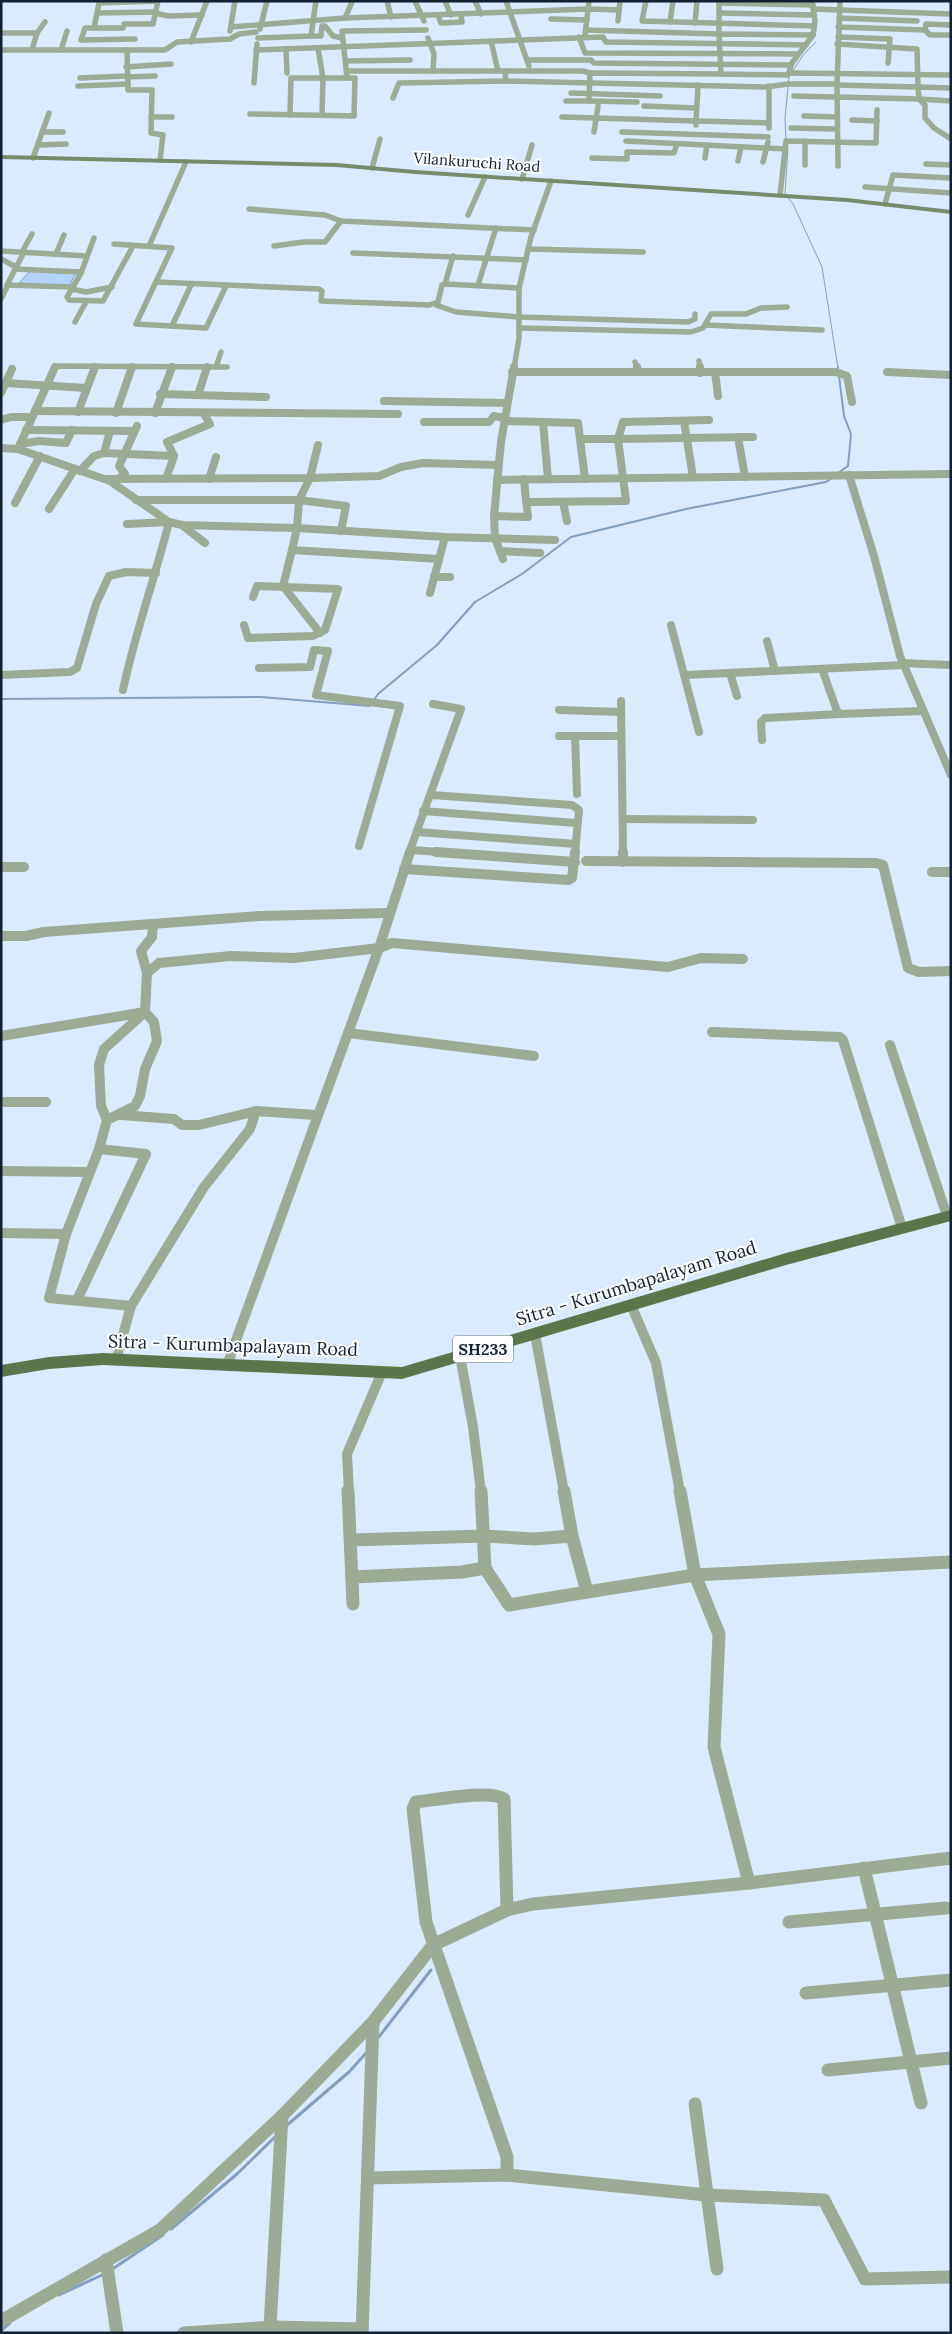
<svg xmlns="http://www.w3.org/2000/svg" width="952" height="2334" font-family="Lora,serif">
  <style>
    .water { fill: #b3d4fe; stroke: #829ec1 }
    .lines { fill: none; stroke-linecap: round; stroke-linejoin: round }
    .stream-far2 { stroke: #829ec1; stroke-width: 1 }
    .stream-far1 { stroke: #829ec1; stroke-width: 2 }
    .stream { stroke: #829ec1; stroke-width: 3 }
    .street-far3 { stroke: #9cab93; stroke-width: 5.5 }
    .street-far2 { stroke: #9cab93; stroke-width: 8 }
    .street-far1 { stroke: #9cab93; stroke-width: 10 }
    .street { stroke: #9cab93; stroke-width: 13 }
    .secondary { fill: #768c69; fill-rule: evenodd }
    .primary { fill: #5c764b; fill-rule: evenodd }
    .labels { text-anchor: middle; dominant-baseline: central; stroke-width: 4; stroke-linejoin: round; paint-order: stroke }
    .far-street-label { font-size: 15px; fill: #112133; stroke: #fff }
    .shield { fill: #fff; stroke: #586470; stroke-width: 1 }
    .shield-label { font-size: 16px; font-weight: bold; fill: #112133 }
    .street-label { font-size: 18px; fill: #112133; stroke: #fff }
  </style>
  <rect width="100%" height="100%" fill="#daeaff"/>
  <path class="water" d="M30,271L76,273L69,286L19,283Z"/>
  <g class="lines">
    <g class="stream-far2">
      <path d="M792,72L804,54L816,42"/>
      <path d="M786,141L785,118L789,77"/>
      <path d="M788,149L785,194L793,204L822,267L838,368"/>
    </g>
    <g class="stream-far1">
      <path d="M838,367V370"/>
      <path d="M838,473L848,466L851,434L844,416L839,376"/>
      <path d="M1,699L261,697L370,706L378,694L437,645L475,602L522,574L571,537L686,509L826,482L832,478"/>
    </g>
    <g class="stream">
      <path d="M378,2038L431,1970"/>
      <path d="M286,2126L349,2072L367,2052"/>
      <path d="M171,2229L237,2174L275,2137"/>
      <path d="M111,2270L163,2235"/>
      <path d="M59,2295L104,2274"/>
      <path d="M1,2331L10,2323"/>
    </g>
    <g class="street-far3">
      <path d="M387,1L391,17"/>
      <path d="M415,1L424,21"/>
      <path d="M445,1L451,15"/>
      <path d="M475,1L481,14"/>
      <path d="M506,1L529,66"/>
      <path d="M646,1L642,21L814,26"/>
      <path d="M812,1L815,21L813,35"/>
      <path d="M719,3L813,5"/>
      <path d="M814,9L840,10"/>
      <path d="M840,10L951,14"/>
      <path d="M97,13L155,12"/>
      <path d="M155,13L168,16L202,15"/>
      <path d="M720,13L814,15"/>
      <path d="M438,15L441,23L462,22L461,15"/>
      <path d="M345,18L352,2"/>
      <path d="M839,18L917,21"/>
      <path d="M551,19L587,20"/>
      <path d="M618,21L620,1"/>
      <path d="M670,22L673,1"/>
      <path d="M695,23L697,1"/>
      <path d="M124,24H153L158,1L99,3L94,28H85L81,40L135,39"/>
      <path d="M231,27L345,18L588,9L619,10"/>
      <path d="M838,27L925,30L930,35H951"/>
      <path d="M94,28H123"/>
      <path d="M260,29L267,1"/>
      <path d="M586,30L719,34V1"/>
      <path d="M925,30L926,24L951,25"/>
      <path d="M230,31L235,1"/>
      <path d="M1,33H37"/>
      <path d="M719,34L813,35L792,63L788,75L721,74Z"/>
      <path d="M585,35L589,1"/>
      <path d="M310,36H321L322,26H325L333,36L342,38"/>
      <path d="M579,37L585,53L797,54"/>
      <path d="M838,37L890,39L888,63"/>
      <path d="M258,38L311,36L316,1"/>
      <path d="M428,38L434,54L433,71"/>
      <path d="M491,41L498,71"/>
      <path d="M191,42L207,1"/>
      <path d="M837,44L917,49L918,87L837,85"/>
      <path d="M286,49L287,73"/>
      <path d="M1,50H165L177,42L230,39L239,34L256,32"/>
      <path d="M32,50L37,33L45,22"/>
      <path d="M61,50L67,31"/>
      <path d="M127,50L128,90H152L151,133L163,135L160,160"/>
      <path d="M256,50L603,37L606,42L806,45"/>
      <path d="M527,60H591L594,63L790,65"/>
      <path d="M346,61L410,60"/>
      <path d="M126,67L171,64"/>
      <path d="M348,71H583L590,73"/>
      <path d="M505,71L506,81L766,87L788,84H837"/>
      <path d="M789,73L951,75"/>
      <path d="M127,77L155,76"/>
      <path d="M80,78L126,76"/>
      <path d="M254,83L257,44"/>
      <path d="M78,86L128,84"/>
      <path d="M769,86V128"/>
      <path d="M571,93L660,96"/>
      <path d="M794,96L919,99L918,87L951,88"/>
      <path d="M393,98L399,83L506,81"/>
      <path d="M919,99L925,105V118L934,128L951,139"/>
      <path d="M919,99L951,101"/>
      <path d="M566,101H589L590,73L721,74"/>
      <path d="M589,101L637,102"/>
      <path d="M644,106L696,108"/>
      <path d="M250,114L354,116L355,78H347L342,31L426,30"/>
      <path d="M290,115L291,78H323L318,48"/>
      <path d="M322,115L323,78H347"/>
      <path d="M804,116L837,117"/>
      <path d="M151,117H172"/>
      <path d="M562,117L696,121L698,85"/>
      <path d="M852,120L877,121"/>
      <path d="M696,125V121L769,123"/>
      <path d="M791,128L837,129"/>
      <path d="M42,132H63"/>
      <path d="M594,132L598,106"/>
      <path d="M622,132L768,137"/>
      <path d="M626,141L785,149"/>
      <path d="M805,141V165"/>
      <path d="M38,145L66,144"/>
      <path d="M33,158L49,113"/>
      <path d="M592,158L627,159V152L674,153L677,144"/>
      <path d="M705,158L707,145"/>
      <path d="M738,161L741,147"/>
      <path d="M763,162L768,142"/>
      <path d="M926,164L951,165"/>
      <path d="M838,166L837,84L840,1"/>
      <path d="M372,168L380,139"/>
      <path d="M522,179L532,145"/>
      <path d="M865,187L951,193"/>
      <path d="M780,195L786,141L876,143L877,110"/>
      <path d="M885,204L893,175L951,178"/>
      <path d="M249,209L325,215L341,221L325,242H304L274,246"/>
      <path d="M468,215L485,177"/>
      <path d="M341,221L534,230"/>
      <path d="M94,238L81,273L67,297L69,300L103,301L133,246"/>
      <path d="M114,244L172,248L136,324L206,328L226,286"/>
      <path d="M149,246L186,162"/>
      <path d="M528,249L643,252"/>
      <path d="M1,251L87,256"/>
      <path d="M22,252L32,234"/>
      <path d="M24,252L7,285L73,287"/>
      <path d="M353,253L526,260"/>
      <path d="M56,254L64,235"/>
      <path d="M1,259L16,267"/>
      <path d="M15,269L81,272"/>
      <path d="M156,282L319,289L322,291L321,301L429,305L438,302L442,285L446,284L519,288"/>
      <path d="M445,284L453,256"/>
      <path d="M478,285L496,228"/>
      <path d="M72,289L86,292L112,287"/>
      <path d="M1,299L8,285"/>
      <path d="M436,305L456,312L519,317L688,322L695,319V314"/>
      <path d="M75,322L86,302"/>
      <path d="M705,325L822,330"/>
      <path d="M172,326L191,285"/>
      <path d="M519,328L691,332L703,328L711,314H746L761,308L787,307"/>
      <path d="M699,361L700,368"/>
      <path d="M635,362L637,368"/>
      <path d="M216,367L221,352"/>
      <path d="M54,368L55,366L227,367"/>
      <path d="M94,368L95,366"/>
      <path d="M514,368L519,338V288L531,237L551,181"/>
    </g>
    <g class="street-far2">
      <path d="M637,367L638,372"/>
      <path d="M700,367V373"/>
      <path d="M512,372H836L847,376L852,402"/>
      <path d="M715,372L718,396"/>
      <path d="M887,372L951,375"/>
      <path d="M5,383L87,388"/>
      <path d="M1,393L12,369"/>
      <path d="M160,394L266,397"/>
      <path d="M198,395L207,367"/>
      <path d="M384,401L507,403"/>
      <path d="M35,411L398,414"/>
      <path d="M78,412L95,367"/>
      <path d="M116,413L132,367"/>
      <path d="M155,413L172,367"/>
      <path d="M1,420L11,417H31"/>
      <path d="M709,420L623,422L618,439L753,437"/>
      <path d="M504,421L543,422L548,479"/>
      <path d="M684,421L693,477"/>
      <path d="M424,422H489L494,416L505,418"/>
      <path d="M543,422L578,423L585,479"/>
      <path d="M26,430L134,431"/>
      <path d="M738,437L745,477"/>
      <path d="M20,444L39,441L66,443L72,430"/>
      <path d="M1,448L18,449L110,481L169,522C155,578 135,633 123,690"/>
      <path d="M18,449L55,367"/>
      <path d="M104,453L174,456"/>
      <path d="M80,471L94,456L104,453L110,431"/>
      <path d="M849,475L874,556L900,656L951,775"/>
      <path d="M105,479L310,478L318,445"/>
      <path d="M118,479L125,474L119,466L137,426"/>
      <path d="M166,479L174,456L167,442L210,424L204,414"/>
      <path d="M209,479L216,457"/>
      <path d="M524,479L526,500L530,502L626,501L618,439H581"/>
      <path d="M497,480L951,474"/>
      <path d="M136,500H299L297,528L445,537L555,540"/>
      <path d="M563,502L567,521"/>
      <path d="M15,503L40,456"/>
      <path d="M49,509L75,469"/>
      <path d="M494,516L528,517L526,500"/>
      <path d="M127,524L169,522L182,525L297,528L292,550L439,559"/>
      <path d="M182,525L205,543"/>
      <path d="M341,531L346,506L299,500L310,478L379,476L401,467L423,463L498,465"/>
      <path d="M292,550L283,586L320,633"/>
      <path d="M500,551L540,553"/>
      <path d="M503,559L495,538L494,516L501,442L514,367"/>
      <path d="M434,577H450"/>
      <path d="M430,593L445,537"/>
      <path d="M244,625L248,638L313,636L325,630L338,589L257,586L253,597"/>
      <path d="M671,625L699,732"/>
      <path d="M767,641L775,671"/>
      <path d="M902,663L951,665"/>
      <path d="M259,668L310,667L314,650L328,651L316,695L400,706L359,846"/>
      <path d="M822,669L837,711L840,714L922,711"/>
      <path d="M730,673L737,696"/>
      <path d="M1,675L70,672L77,668L96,604L109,576L126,572L156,573"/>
      <path d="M685,675L903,665"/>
      <path d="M621,701L623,853"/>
      <path d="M559,710L621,712"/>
      <path d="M559,736H621"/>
      <path d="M575,736L577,794"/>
      <path d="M762,740L761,722L765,718L840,714"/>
      <path d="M431,795L572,805L579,810L575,853"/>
      <path d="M423,811L576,823"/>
      <path d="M623,819L753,820"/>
      <path d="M417,832L576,844"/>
      <path d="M411,850L454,853"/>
      <path d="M409,853L461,709L433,704"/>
    </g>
    <g class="street-far1">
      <path d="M436,852L575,862"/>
      <path d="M623,852V862"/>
      <path d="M586,861L876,863L883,865L908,968L919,972L951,971"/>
      <path d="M1,867H24"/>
      <path d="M404,869L568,880L572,878L575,852"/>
      <path d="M932,872H951"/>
      <path d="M1,936H26L44,932L259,916L388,913"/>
      <path d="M147,973L159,963L231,956L294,958L379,948L392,943L668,967L701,958L743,959"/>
      <path d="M712,1032L840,1037L843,1040L902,1228"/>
      <path d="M348,1033L534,1056"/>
      <path d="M1,1036L145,1012L154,1022L157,1041L145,1069L140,1096L135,1106L107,1120"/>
      <path d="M890,1045L947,1216"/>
      <path d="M1,1102H46"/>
      <path d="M121,1115L174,1119L182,1125H199L256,1111L316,1115"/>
      <path d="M1,1171L90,1172"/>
      <path d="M1,1233L66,1234"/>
      <path d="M77,1300L146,1154L99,1149"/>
      <path d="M631,1305L656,1363L680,1492"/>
      <path d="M131,1306L204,1187L250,1129L256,1111"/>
      <path d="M535,1334L564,1492"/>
      <path d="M460,1356L473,1427L481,1492"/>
      <path d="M116,1360L131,1306L49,1298L66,1234L99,1149L107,1120L101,1106L99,1065L104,1049L145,1012L147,973L141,951L152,937L153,924"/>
      <path d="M227,1365L379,948L410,852"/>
      <path d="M349,1492L347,1454L382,1372"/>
    </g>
    <g class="street">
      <path d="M348,1491L353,1604"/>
      <path d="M481,1491L485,1568L509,1605L587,1592"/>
      <path d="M564,1491L572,1536L587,1592L695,1575L951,1562"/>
      <path d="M680,1491L695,1575L719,1634L714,1747L749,1883"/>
      <path d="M351,1540L484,1536L534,1539L572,1536"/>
      <path d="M352,1577L462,1572L485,1568"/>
      <path d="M864,1868L921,2103"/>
      <path d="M507,1910L504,1799C492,1789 434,1800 416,1802L413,1809L426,1922L507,2157V2175"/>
      <path d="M789,1922L946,1908"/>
      <path d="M806,1993L951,1980"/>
      <path d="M828,2070L951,2058"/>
      <path d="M695,2104L717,2269"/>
      <path d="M368,2178L507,2175L707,2195L824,2200L865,2279L951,2277"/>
      <path d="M106,2260L117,2333"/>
      <path d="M1,2321L160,2230L282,2116L373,2022L433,1945L507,1910L533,1904L749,1883L951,1858"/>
      <path d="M270,2327L282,2116"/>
      <path d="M184,2333L274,2327L362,2329"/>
      <path d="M362,2333L373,2022"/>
    </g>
    <path class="secondary" d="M1,155L337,163L415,170L847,198L951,210V214L847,202L415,174L337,167L1,159Z"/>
    <path class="primary" d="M951,1210V1221L786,1265L402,1379L103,1365L49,1369L1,1377V1365L49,1357L103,1353L402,1367L786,1253Z"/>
  </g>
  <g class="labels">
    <g class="far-street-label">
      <text transform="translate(477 162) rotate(4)">Vilankuruchi Road</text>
    </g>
    <rect class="shield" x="453" y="1335.5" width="60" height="27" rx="4"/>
    <g class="shield-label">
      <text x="483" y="1349">SH233</text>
    </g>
    <g class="street-label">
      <text transform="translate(636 1283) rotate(-17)">Sitra - Kurumbapalayam Road</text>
      <text transform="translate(233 1345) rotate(2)">Sitra - Kurumbapalayam Road</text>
    </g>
  </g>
  <rect width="952" height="2334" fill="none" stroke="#112133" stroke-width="5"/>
</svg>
